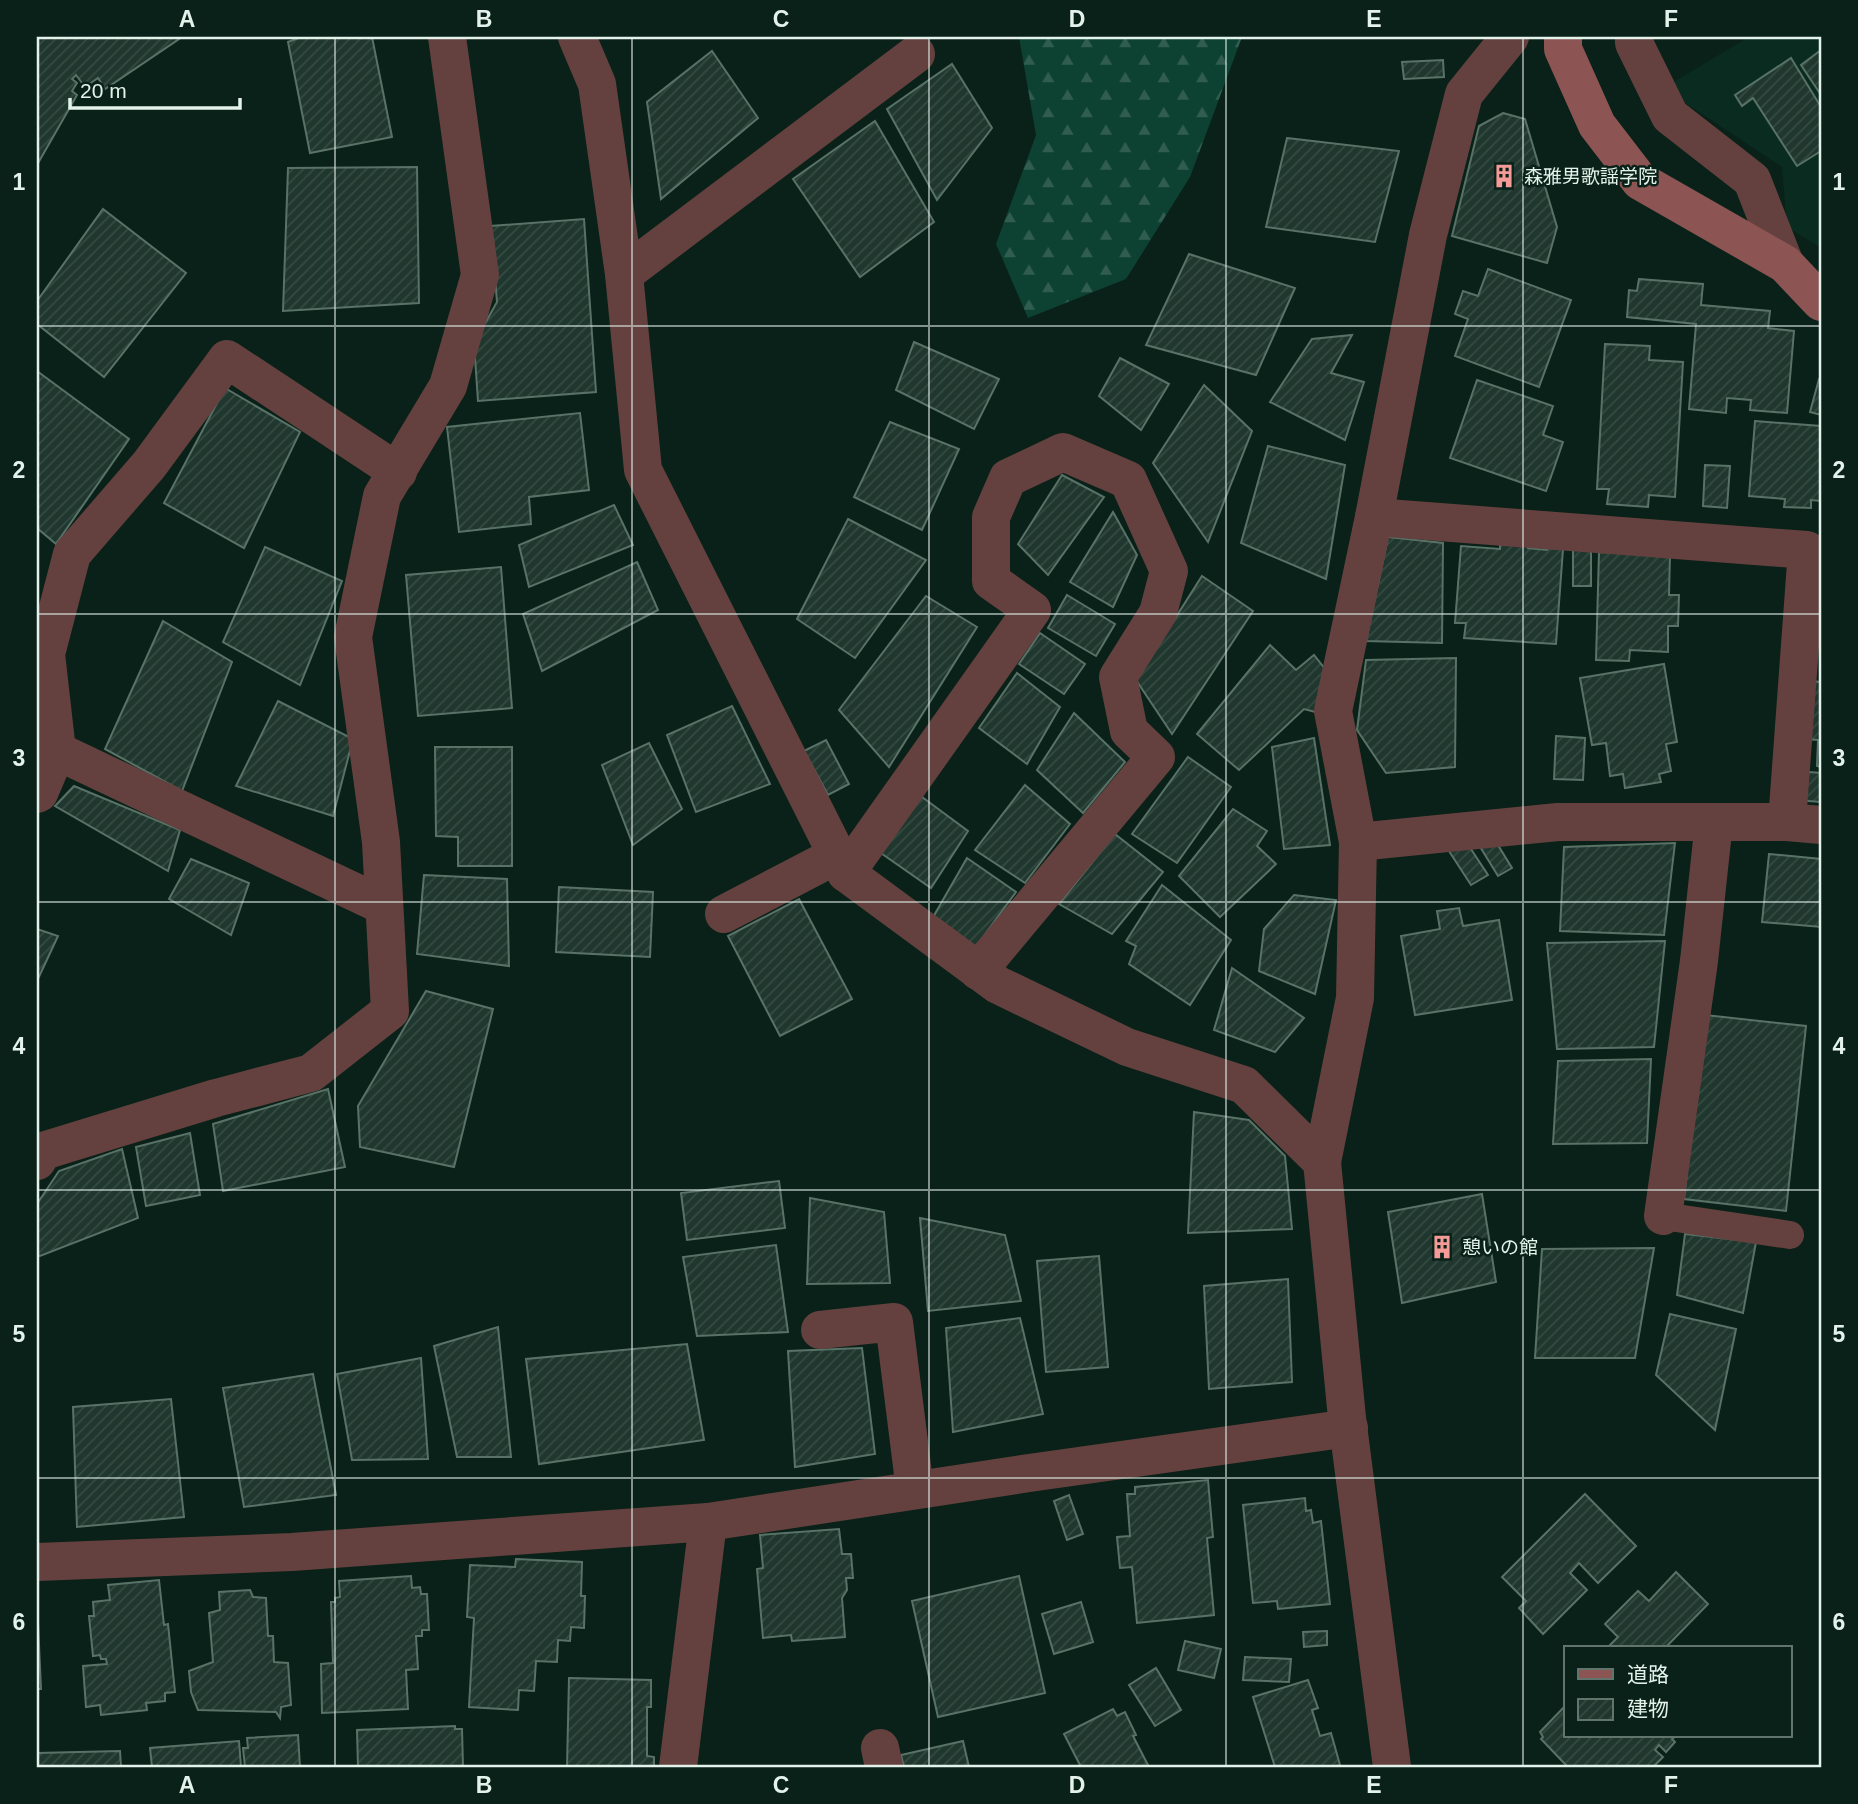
<svg xmlns="http://www.w3.org/2000/svg" width="1858" height="1804" font-family="Helvetica,'Noto Sans JP',sans-serif">
  <style>
    .built { fill: #092b20 }
    .forest { fill: url(#forest-firs) }
    .building { fill: url(#building-hatch); stroke: #597268; stroke-width: 2 }
    .lines { fill: none; stroke-linecap: round; stroke-linejoin: round }
    .lane { stroke: #64413e; stroke-width: 28 }
    .street { stroke: #64413e; stroke-width: 38 }
    .secondary { stroke: #8c5452; stroke-width: 38 }
    .grid { fill: none; stroke: #e4f2ec; stroke-width: 2; stroke-opacity: 0.55 }
    .labels { text-anchor: middle; dominant-baseline: central; stroke-width: 5; stroke-linejoin: round; paint-order: stroke }
    .poi-label { font-size: 19px; fill: #e4f2ec; stroke: #092118; text-anchor: start }
    .neatline { fill: none; stroke: #e4f2ec; stroke-width: 2.5 }
    .grid-label { font-size: 23px; text-anchor: middle; font-weight: bold; fill: #e4f2ec }
  </style>
  <defs>
    <pattern id="forest-firs" width="22" height="20" patternUnits="userSpaceOnUse" patternTransform="scale(1.75)"><rect width="22" height="20" fill="#0d4132"/><path d="M5 1l3.5 6h-7zM16 11l3.5 6h-7z" fill="#305d50"/></pattern>
    <pattern id="building-hatch" width="6" height="6" patternUnits="userSpaceOnUse" patternTransform="scale(1.75)"><rect width="6" height="6" fill="#1f372e"/><path d="M-1 1l2-2M0 6l6-6M5 7l2-2" fill="none" stroke="#354b42"/></pattern>
  </defs>
  <rect width="100%" height="100%" fill="#092118"/>
  <path class="built" d="M1749,37H1821V248L1787,227L1782,167L1663,88Z"/>
  <path class="forest" d="M1019,37H1242L1190,177L1126,279L1028,318L996,244L1036,135Z"/>
  <g class="building">
    <path d="M37,37H177L179,39L105,89L98,78L85,87L76,75L72,79L77,83L72,91L77,95L37,165Z"/>
    <path d="M301,37H372L392,137L310,153L288,42Z"/>
    <path d="M1821,50V95L1801,65Z"/>
    <path d="M712,51L758,118L661,199L647,102Z"/>
    <path d="M1791,58L1821,107V151L1797,166L1753,98L1742,106L1735,95Z"/>
    <path d="M1443,60L1444,77L1404,79L1402,62Z"/>
    <path d="M952,64L992,128L937,200L887,109Z"/>
    <path d="M1503,113L1525,119L1557,227L1547,263L1452,236L1479,126Z"/>
    <path d="M875,121L934,222L860,277L793,179Z"/>
    <path d="M1287,138L1399,151L1375,242L1266,227Z"/>
    <path d="M417,167L419,303L283,311L288,168Z"/>
    <path d="M103,209L186,273L104,377L37,324V301Z"/>
    <path d="M584,219L596,392L478,401L474,343L497,302L491,226Z"/>
    <path d="M1189,254L1295,288L1256,375L1146,345Z"/>
    <path d="M1488,269L1571,300L1539,387L1455,356L1468,319L1455,314L1463,291L1478,296Z"/>
    <path d="M1639,279L1703,284L1701,305L1770,311L1768,328L1794,331L1787,413L1750,410L1751,400L1727,398L1726,413L1689,409L1696,324L1627,317L1629,290L1637,291Z"/>
    <path d="M1352,335L1331,373L1364,382L1345,440L1270,402L1312,339Z"/>
    <path d="M914,342L999,379L974,429L896,390Z"/>
    <path d="M1605,344L1650,346L1649,360L1683,362L1675,497L1649,495L1648,507L1607,504L1609,489H1597Z"/>
    <path d="M1120,358L1169,384L1141,430L1099,396Z"/>
    <path d="M37,371L129,439L56,544L37,528Z"/>
    <path d="M1819,379H1821V415L1810,412Z"/>
    <path d="M1477,380L1553,406L1543,435L1563,442L1546,491L1450,458Z"/>
    <path d="M1204,385L1252,431L1208,542L1153,463Z"/>
    <path d="M225,388L300,432L244,548L164,503Z"/>
    <path d="M580,413L589,490L529,497L531,524L459,532L447,427Z"/>
    <path d="M1755,421L1821,426V501L1811,500V508L1784,507L1785,499L1749,496Z"/>
    <path d="M890,422L959,449L922,530L854,497Z"/>
    <path d="M1268,446L1345,465L1326,579L1241,543Z"/>
    <path d="M1705,465L1730,466L1727,508L1703,506Z"/>
    <path d="M1062,475L1104,497L1048,575L1018,544Z"/>
    <path d="M614,505L633,545L529,587L519,545Z"/>
    <path d="M1113,512L1137,555L1113,607L1070,582Z"/>
    <path d="M848,519L926,560L855,658L797,619Z"/>
    <path d="M1388,537L1443,543L1442,643L1366,641Z"/>
    <path d="M1500,542L1528,545V548L1547,550L1548,548L1563,549L1556,644L1464,638L1466,623H1455L1461,546L1500,549Z"/>
    <path d="M265,547L342,581L300,685L223,642Z"/>
    <rect x="1573" y="548" width="18" height="38"/>
    <path d="M1599,552L1670,554L1669,595H1679L1678,626H1668V652L1630,650L1629,661L1596,660Z"/>
    <path d="M637,562L658,610L542,671L523,614Z"/>
    <path d="M501,567L512,708L418,716L406,575Z"/>
    <path d="M1202,576L1253,611L1172,734L1136,680Z"/>
    <path d="M1067,595L1115,624L1096,656L1048,628Z"/>
    <path d="M926,596L977,627L889,767L839,710Z"/>
    <path d="M163,621L232,662L182,791L105,749Z"/>
    <path d="M1040,633L1085,664L1064,694L1019,664Z"/>
    <path d="M1270,645L1296,670L1314,655L1329,674L1323,714L1304,709L1239,770L1197,734Z"/>
    <path d="M1456,658L1455,767L1386,773L1357,730L1366,660Z"/>
    <path d="M1664,664L1677,742L1666,744L1671,771L1659,774L1661,782L1625,788L1623,774L1610,776L1606,743L1592,745L1580,678Z"/>
    <path d="M1017,673L1060,707L1027,764L979,728Z"/>
    <path d="M1811,681L1821,682V767L1817,766L1818,740L1806,739Z"/>
    <path d="M278,701L353,739L333,816L236,786Z"/>
    <path d="M732,706L770,784L696,812L667,735Z"/>
    <path d="M1074,713L1125,762L1083,813L1037,770Z"/>
    <path d="M1556,736L1585,738L1583,780L1554,779Z"/>
    <path d="M1314,738L1330,845L1284,849L1272,747Z"/>
    <path d="M826,740L849,784L828,795L804,751Z"/>
    <path d="M649,743L682,809L633,845L602,765Z"/>
    <path d="M435,747H512V866H458V837L436,836Z"/>
    <path d="M1188,757L1231,787L1177,863L1132,834Z"/>
    <path d="M1797,771L1821,773V802L1795,800Z"/>
    <path d="M1025,785L1070,824L1025,883L975,850Z"/>
    <path d="M74,786L180,830L168,871L55,806Z"/>
    <path d="M918,794L968,831L931,888L878,851Z"/>
    <path d="M1233,809L1267,831L1257,846L1276,864L1220,917L1179,876Z"/>
    <path d="M1115,834L1163,872L1112,934L1059,904Z"/>
    <path d="M1493,837L1512,868L1498,876L1479,845Z"/>
    <path d="M1465,840L1488,875L1471,885L1449,851Z"/>
    <path d="M1675,843L1664,935L1560,931L1564,847Z"/>
    <path d="M1769,854L1821,859V927L1762,922Z"/>
    <path d="M967,858L1016,892L975,948L932,919Z"/>
    <path d="M191,859L249,883L231,935L169,899Z"/>
    <path d="M424,875L507,879L509,966L417,954Z"/>
    <path d="M1162,885L1231,940L1190,1005L1129,964L1136,946L1126,941Z"/>
    <path d="M559,887L653,892L650,957L556,952Z"/>
    <path d="M1294,895L1336,900L1315,994L1259,971L1264,929Z"/>
    <path d="M799,899L852,999L780,1036L728,936Z"/>
    <path d="M1459,908L1463,926L1499,920L1512,1000L1415,1015L1401,936L1440,929L1437,911Z"/>
    <path d="M37,929L58,936L37,981Z"/>
    <path d="M1665,941L1654,1047L1557,1049L1547,943Z"/>
    <path d="M1232,968L1304,1018L1275,1052L1214,1030Z"/>
    <path d="M426,991L493,1009L454,1167L360,1147L358,1106Z"/>
    <path d="M1705,1015L1806,1026L1786,1211L1684,1199Z"/>
    <path d="M1651,1059L1647,1143L1553,1144L1558,1061Z"/>
    <path d="M328,1089L345,1167L223,1191L213,1124Z"/>
    <path d="M1194,1112L1249,1120L1285,1156L1292,1229L1188,1233Z"/>
    <path d="M190,1133L200,1195L146,1206L136,1147Z"/>
    <path d="M122,1149L138,1218L40,1256L37,1255V1204L59,1171Z"/>
    <path d="M779,1181L785,1228L687,1240L681,1193Z"/>
    <path d="M1482,1194L1496,1282L1402,1303L1388,1212Z"/>
    <path d="M810,1198L884,1212L890,1283L807,1284Z"/>
    <path d="M920,1218L1005,1235L1021,1301L928,1311Z"/>
    <path d="M1685,1234L1756,1242L1743,1313L1677,1295Z"/>
    <path d="M776,1245L788,1332L697,1336L683,1257Z"/>
    <path d="M1654,1248L1635,1358H1535L1542,1249Z"/>
    <path d="M1099,1256L1108,1367L1046,1372L1037,1261Z"/>
    <path d="M1288,1279L1292,1382L1209,1389L1204,1286Z"/>
    <path d="M1670,1314L1736,1329L1715,1430L1656,1375Z"/>
    <path d="M1020,1318L1043,1414L953,1432L946,1328Z"/>
    <path d="M498,1327L511,1457H457L434,1346Z"/>
    <path d="M687,1344L704,1440L539,1464L526,1359Z"/>
    <path d="M862,1348L875,1454L795,1467L788,1351Z"/>
    <path d="M421,1358L428,1459L352,1460L337,1374Z"/>
    <path d="M313,1374L336,1495L244,1507L223,1388Z"/>
    <path d="M171,1399L184,1517L77,1527L73,1407Z"/>
    <path d="M1208,1480L1213,1537L1207,1538L1214,1615L1137,1623L1132,1567L1120,1568L1117,1537L1130,1536L1127,1494H1135V1487Z"/>
    <path d="M1585,1494L1636,1546L1598,1583L1579,1563L1570,1573L1587,1590L1543,1634L1519,1608L1526,1601L1502,1577Z"/>
    <path d="M1069,1495L1083,1534L1067,1540L1054,1501Z"/>
    <path d="M1305,1498L1306,1511L1311,1510L1313,1523L1321,1521L1330,1604L1278,1609L1277,1601L1253,1603L1243,1505Z"/>
    <path d="M839,1529L842,1554H851L853,1578H846L847,1590L842,1598L845,1637L792,1641L791,1635L763,1638L757,1569L763,1568L760,1535Z"/>
    <path d="M516,1559L582,1562L581,1596H585L584,1628L571,1627L570,1641L558,1640L557,1662L536,1661L534,1691L519,1690L518,1710L469,1707L474,1618L467,1617L470,1565L515,1567Z"/>
    <path d="M1676,1572L1708,1604L1665,1648H1607L1618,1637L1605,1624L1638,1591L1649,1601Z"/>
    <path d="M411,1576L412,1588L420,1587L421,1594H427L429,1630H422V1636H416L418,1669L406,1670L408,1709L322,1713L321,1664L333,1663L331,1602H335V1598L340,1597L339,1581Z"/>
    <path d="M1019,1576L1045,1693L938,1717L912,1601Z"/>
    <path d="M159,1580L164,1625L168,1624L175,1692L165,1693V1701L146,1703L147,1710L101,1715L100,1705L86,1707L83,1666L107,1664L106,1659H101L100,1655L93,1656L89,1616H94L93,1602L110,1600L108,1585Z"/>
    <path d="M250,1590L253,1597L266,1598L268,1636H273L274,1662L288,1663L291,1705L281,1707L280,1718L276,1712L198,1710L191,1692L189,1671L213,1662L209,1613L220,1610L219,1592Z"/>
    <path d="M1081,1602L1093,1642L1054,1654L1042,1614Z"/>
    <path d="M37,1622H38L41,1689H37Z"/>
    <path d="M1327,1631V1645L1304,1647L1303,1632Z"/>
    <path d="M1185,1641L1221,1649L1214,1678L1178,1670Z"/>
    <path d="M1245,1657L1291,1659L1289,1682L1243,1680Z"/>
    <path d="M1156,1668L1181,1710L1155,1726L1129,1685Z"/>
    <path d="M569,1678L651,1680V1707H647V1756L654,1757V1767H567Z"/>
    <path d="M1308,1680L1318,1708L1312,1710L1320,1736L1331,1733L1340,1765L1332,1767H1275L1253,1697Z"/>
    <path d="M1566,1705V1736H1676L1672,1739L1675,1742L1666,1752L1659,1745L1655,1750L1663,1757L1653,1767H1565L1566,1765L1541,1739L1543,1737L1540,1732Z"/>
    <path d="M1113,1709L1117,1716L1125,1712L1136,1735L1133,1736L1149,1767H1081L1064,1734Z"/>
    <path d="M455,1726V1729H462L463,1767H358L357,1730Z"/>
    <path d="M298,1735L300,1767H245L243,1748H248L247,1738Z"/>
    <path d="M239,1741L241,1767H152L150,1748Z"/>
    <path d="M963,1741L969,1767H904L901,1755Z"/>
    <path d="M120,1751L121,1767H37V1753Z"/>
  </g>
  <g class="lines">
    <path class="lane" d="M1663,1216L1790,1235"/>
    <g class="street">
      <path d="M577,37L597,84L624,274L643,470L846,873L998,985L1127,1047L1244,1085L1322,1162L1347,1418L1392,1767"/>
      <path d="M1634,37V43L1670,116L1752,180L1785,264"/>
      <path d="M624,274L916,54"/>
      <path d="M1374,517L1807,550L1787,822"/>
      <path d="M57,751L384,906"/>
      <path d="M37,794L39,793L57,751L46,654L72,554L149,465L227,359L398,472"/>
      <path d="M1358,842L1558,822H1787L1821,825"/>
      <path d="M846,873L1032,610L991,581V517L1008,478L1063,452L1128,480L1169,571L1158,613L1118,677L1129,731L1156,757L978,971"/>
      <path d="M724,914L837,855"/>
      <path d="M37,1161L43,1151L216,1098L311,1073L390,1011L381,842L353,637L382,496L448,386L480,275L447,37"/>
      <path d="M1322,1162L1355,998L1358,842L1333,711L1374,517L1428,235L1464,94L1510,37"/>
      <path d="M1663,1216L1699,961L1714,822"/>
      <path d="M820,1330L894,1322L915,1490"/>
      <path d="M37,1562L292,1552L708,1522L1029,1473L1349,1428"/>
      <path d="M880,1748L884,1767"/>
      <path d="M678,1767L708,1522"/>
    </g>
    <path class="secondary" d="M1563,37V49L1597,125L1640,181L1785,264L1821,302"/>
  </g>
  <path class="grid" d="M335,37V1767M632,37V1767M929,37V1767M1226,37V1767M1523,37V1767M37,326H1821M37,614H1821M37,902H1821M37,1190H1821M37,1478H1821"/>
  <defs>
    <g id="building-bare" transform="scale(1.89)"><path d="M-4-6H4V6H1V3H-1V6H-4ZM-2.5-4.3h1.7v1.8h-1.7ZM.8-4.3h1.7v1.8H.8ZM-2.5-1h1.7V.8h-1.7ZM.8-1h1.7V.8H.8Z" fill="#f59b97" stroke="#092118" stroke-width="2.5" paint-order="stroke"/></g>
  </defs>
  <g fill-rule="evenodd">
    <use href="#building-bare" x="1504" y="176"/>
    <use href="#building-bare" x="1442" y="1247"/>
  </g>
  <g class="labels">
    <g class="poi-label">
      <text x="1524" y="176">森雅男歌謡学院</text>
      <text x="1462" y="1247">憩いの館</text>
    </g>
  </g>
  <rect width="1858" height="1804" fill="none" stroke="#092118" stroke-width="77"/>
  <rect x="1564" y="1646" width="228" height="91" fill="#092118" stroke="#61756d" stroke-width="2"/>
  <rect x="1578" y="1669" width="35" height="10" fill="#8c5452" stroke="#61756d" stroke-width="2"/>
  <text x="1627" y="1682" font-size="21" fill="#e4f2ec">道路</text>
  <rect x="1578" y="1699" width="35" height="21" fill="url(#building-hatch)" stroke="#61756d" stroke-width="2"/>
  <text x="1627" y="1716" font-size="21" fill="#e4f2ec">建物</text>
  <path d="M70 98v10h170v-10" fill="none" stroke="#e4f2ec" stroke-width="3.5"/>
  <text x="80" y="98" font-size="21" fill="#e4f2ec" stroke="#092118" stroke-width="5" paint-order="stroke">20 m</text>
  <rect x="38" y="38" width="1782" height="1728" class="neatline"/>
  <g class="grid-label">
    <text x="187" y="27">A</text>
    <text x="484" y="27">B</text>
    <text x="781" y="27">C</text>
    <text x="1077" y="27">D</text>
    <text x="1374" y="27">E</text>
    <text x="1671" y="27">F</text>
    <text x="19" y="190">1</text>
    <text x="1839" y="190">1</text>
    <text x="19" y="478">2</text>
    <text x="1839" y="478">2</text>
    <text x="19" y="766">3</text>
    <text x="1839" y="766">3</text>
    <text x="19" y="1054">4</text>
    <text x="1839" y="1054">4</text>
    <text x="19" y="1342">5</text>
    <text x="1839" y="1342">5</text>
    <text x="19" y="1630">6</text>
    <text x="1839" y="1630">6</text>
    <text x="187" y="1793">A</text>
    <text x="484" y="1793">B</text>
    <text x="781" y="1793">C</text>
    <text x="1077" y="1793">D</text>
    <text x="1374" y="1793">E</text>
    <text x="1671" y="1793">F</text>
  </g>
</svg>
